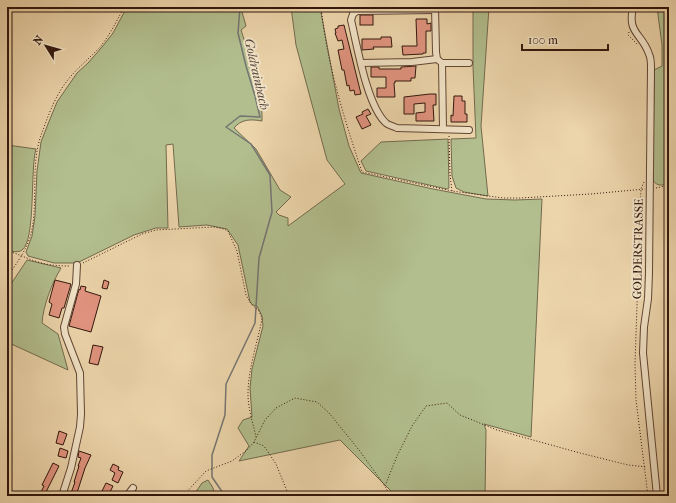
<svg xmlns="http://www.w3.org/2000/svg" width="676" height="503" font-family="'IM FELL French Canon',serif">
  <style>
    .green { fill: #b2be8e; stroke: #726a4d }
    .lines { fill: none; stroke-linecap: round; stroke-linejoin: round }
    .stream { stroke: #747572; stroke-width: 1.5 }
    .building { fill: #e29480; stroke: #31160c }
    .minor-casing { stroke: #604634; stroke-width: 8 }
    .path { stroke: #31160c; stroke-width: 1; stroke-dasharray: 1 2; stroke-linecap: butt }
    .minor { stroke: #f3e4c8; stroke-width: 6 }
    .labels { text-anchor: middle; dominant-baseline: central; stroke-width: 4; stroke-linejoin: round; paint-order: stroke }
    .street-label { font-size: 12px; fill: #31160c; stroke: #f3e4c8 }
    .water-label { font-size: 13px; font-style: italic; fill: #52463f; stroke: #f3e4c8 }
  </style>
  <rect width="100%" height="100%" fill="#edd5ab"/>
  <filter id="stains"><feTurbulence type="fractalNoise" baseFrequency=".005" numOctaves="4"/><feColorMatrix values="0 0 0 0 .2 0 0 0 0 .09 0 0 0 0 .02 0 0 0 .5 -.17"/></filter>
  <radialGradient id="worn" r=".72"><stop offset=".6" stop-color="#630" stop-opacity="0"/><stop offset="1" stop-color="#630" stop-opacity=".3"/></radialGradient>
  <g class="green">
    <path d="M127,7H247L248,8L242,12L246,26L241,30C250,58 263,91 262,121C251,119 241,119 234,128L256,149L280,190L291,197L276,212L279,215L288,218V226L345,184L327,160L296,45L291,7H320L339,109L349,146L361,173L433,189L486,199L515,200L542,199L531,437L484,424L486,430L485,496H396L340,440L239,461L249,446L238,428L243,420L252,417L250,388L252,369L263,326L262,316L257,306L253,305L250,302L238,245L227,229L207,225L179,227L173,144L166,145L168,228H156L134,235L77,263H54L28,256L26,252L32,236L35,216L37,171L41,142L48,124L57,102L77,73L88,63L102,47L113,33Z"/>
    <path d="M473,7H489L481,126L488,196L464,192L456,188L452,176L451,139L476,138L473,67Z"/>
    <path d="M657,7H669V184C662,185 657,187 653,180L654,70L662,66V45Z"/>
    <path d="M448,139L449,188L447,189L366,171L361,161L381,142Z"/>
    <path d="M7,145L36,149C30,169 36,240 22,250C19,253 11,251 7,251Z"/>
    <path d="M27,260L61,268C52,283 43,306 42,323L58,334L68,370L7,342V290Z"/>
    <path d="M208,480L213,488L215,496H193L202,483Z"/>
  </g>
  <g class="lines">
    <path class="stream" d="M225,496L212,477V455L225,415L226,384L255,323L259,258L272,212L270,175L251,144L226,127L240,116L260,117L255,96L246,66L238,33L240,7"/>
  </g>
  <g class="building">
    <rect x="360" y="15" width="13" height="10"/>
    <path d="M416,19H427V24L431,23V31H426V53H423V54L403,55L402,46H417Z"/>
    <path d="M344,25L361,94L355,95L354,90L350,91L349,85L347,86L344,70H342L338,50L344,49L342,40L338,41L335,33H336L335,29L338,28V26Z"/>
    <path d="M381,37H391L392,47H373L374,49L362,50V39H381Z"/>
    <path d="M416,66L415,78H411V81H395V83H394L395,97H377V88H386V77H371V67H379V69H401V67Z"/>
    <path d="M430,94H436V105H433L434,121H416V113L425,112V103L414,104V114H404V97Z"/>
    <path d="M454,96H462V101H465V114H467V122H451V115L453,116Z"/>
    <path d="M368,109L371,114L366,116L371,125L362,129L356,117L363,114L362,112Z"/>
    <path d="M55,280L71,284L64,308H62L59,318L49,315L52,304L49,302Z"/>
    <path d="M104,280L109,282L107,289L102,288Z"/>
    <path d="M81,286L86,287L85,291L101,296L91,332L69,326L79,289L80,290Z"/>
    <path d="M93,345L103,347L98,365L89,363Z"/>
    <path d="M59,431L67,434L63,445L56,443Z"/>
    <path d="M60,448L68,451L66,458L58,456Z"/>
    <path d="M79,451L91,455L85,468L76,496H70L75,482H74L79,466H78L81,458L78,457Z"/>
    <path d="M53,463L59,466L46,492L54,496H39L44,486L42,485Z"/>
    <path d="M113,464L119,467L118,470L123,472L118,483L112,480L115,473L110,470Z"/>
    <path d="M106,483L113,486L108,496L101,493Z"/>
  </g>
  <g class="lines">
    <g class="minor-casing">
      <g id="minor">
        <path d="M435,7L436,52L437,59L442,63H469"/>
        <path d="M633,7C627,34 642,33 649,54C651,58 651,63 651,67L649,273L648,299L644,327L643,353L657,496"/>
        <path d="M435,10L357,11L353,14L351,20C357,45 367,106 386,123C388,125 393,126 397,128L469,130"/>
        <path d="M361,63L412,62L437,59"/>
        <path d="M442,63L443,129"/>
        <path d="M62,496L71,468L80,427L81,414L80,373L65,334L64,327L76,284L77,265"/>
        <path d="M127,496L133,488"/>
      </g>
    </g>
    <g class="path">
      <path d="M321,7C327,64 344,118 362,172L452,191L503,198H520L591,194L645,189"/>
      <path d="M629,32L628,35L638,45"/>
      <path d="M449,136L450,174L452,191"/>
      <path d="M644,182L641,189L635,364L636,400L648,496"/>
      <path d="M656,188L669,185"/>
      <path d="M7,251C17,253 25,258 35,261C46,265 58,266 70,266"/>
      <path d="M83,263L142,234L156,230L214,227L224,229L228,231L237,251L246,295L251,304L259,311L262,318L261,324C256,347 248,371 248,394C248,409 253,423 256,437"/>
      <path d="M7,277C17,263 29,247 32,229C38,197 30,161 43,130C49,113 56,95 67,81C77,68 90,58 101,46C110,34 117,21 124,7"/>
      <path d="M254,442L264,446L276,464L289,496"/>
      <path d="M385,486L397,456L412,426L426,406L447,403L460,415L497,430L580,453L628,465L647,467"/>
      <path d="M183,496L206,471L232,461L247,450L254,442L265,420L276,408L295,398L317,402L329,413L359,450L385,486L390,496"/>
    </g>
    <use href="#minor" class="minor"/>
  </g>
  <g class="labels">
    <g class="street-label">
      <text transform="translate(638 249) rotate(-89)">GOLDERSTRASSE</text>
    </g>
    <g class="water-label">
      <text transform="translate(257 74) rotate(77)">Goldrainbach</text>
    </g>
  </g>
  <rect width="676" height="503" fill="none" stroke="#edd5ab" stroke-width="24"/>
  <rect x="8" y="8" width="660" height="487" fill="none" stroke="#31160c" stroke-width="2"/>
  <rect x="12" y="12" width="652" height="479" fill="none" stroke="#31160c"/>
  <g transform="translate(46 46) rotate(307)" stroke="#f3e4c8" stroke-width="3" paint-order="stroke">
  <path d="M0-3L7 15L0 10L-7 15Z" fill="#31160c"/>
  <text y="-6" font-size="11" font-weight="bold" text-anchor="middle" fill="#31160c">N</text>
  </g>
  <path d="M522 44v6h86v-6" fill="none" stroke="#31160c" stroke-width="2"/>
  <text x="528" y="44" font-size="12" fill="#31160c" stroke="#f3e4c8" stroke-width="3" paint-order="stroke">100 m</text>
  <rect width="100%" height="100%" filter="url(#stains)"/>
  <rect width="100%" height="100%" fill="url(#worn)"/>
</svg>
